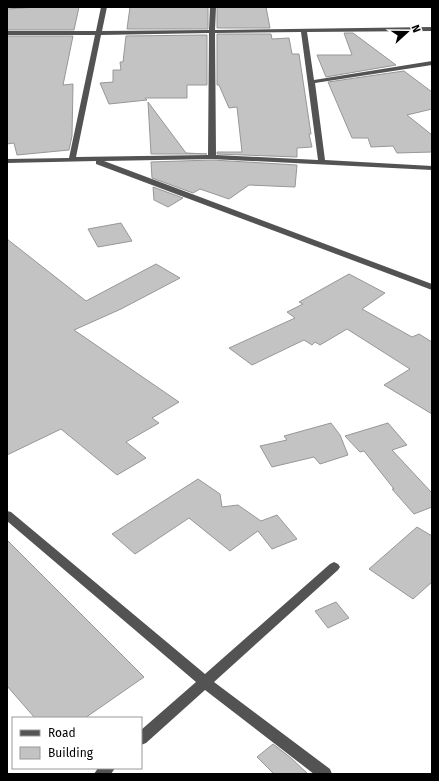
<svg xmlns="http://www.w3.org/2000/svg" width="439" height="781" font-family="'Fira Sans',sans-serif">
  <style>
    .building { fill: #c3c3c3; stroke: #979797 }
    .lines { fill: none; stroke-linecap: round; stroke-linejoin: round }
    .minor { fill: #535353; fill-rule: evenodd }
  </style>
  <rect width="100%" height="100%" fill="#fff"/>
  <g class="building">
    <path d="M37,7H79L74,30H7V9Z"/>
    <path d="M130,7H208V29H127Z"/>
    <path d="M217,7H266L270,28H217Z"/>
    <path d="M344,33H353L396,65L326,77L317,55H352Z"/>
    <path d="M217,34H271L272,39L289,38L292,54H299L311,134H309L312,147L297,148V157L217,154V152H242L237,107L229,108L219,85H217Z"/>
    <path d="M207,35V85H187V98H145L147,100L109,104L100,83L113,82V70H121L120,62H123L126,36Z"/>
    <path d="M7,36H73L63,85L73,84L72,136L69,150L17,155L14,143L7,144Z"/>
    <path d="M404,71L432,92V109L407,115L432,135V152L397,153L393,146L371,147L368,138H352L328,82Z"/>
    <path d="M148,102L186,153L207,154H151Z"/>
    <path d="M212,160L297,165L295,187L249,185L229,199L200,189L193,193L152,178L151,162Z"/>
    <path d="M153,187L183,198L168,207L154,200Z"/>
    <path d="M121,223L132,241L98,247L88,229Z"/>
    <path d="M7,239L86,301L156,264L180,278L121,309L74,330L179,402L152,418L159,423L126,442L146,458L117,475L61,429L7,455Z"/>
    <path d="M349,274L385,293L362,309L412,337L419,334L432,342V414L384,385L410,369L347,329L320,345L315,342L312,345L304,340L252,365L229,348L295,318L287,312L303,304L299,302Z"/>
    <path d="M331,423L340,435L348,455L320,464L314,457L272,467L260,446L287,440L284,436Z"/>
    <path d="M388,423L407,445L392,450L432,493V507L414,514L392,489H394L364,451L360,452L345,436Z"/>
    <path d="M198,479L220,494L222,507L238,505L261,521L277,515L297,539L272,549L258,531L230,551L189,518L135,554L112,534Z"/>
    <path d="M417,527L432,536V582L413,599L369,569Z"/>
    <path d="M7,540L144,677L85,718H35L7,686Z"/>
    <path d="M336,602L349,618L328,628L315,611Z"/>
    <path d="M273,744L291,758L308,774H274L257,757Z"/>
  </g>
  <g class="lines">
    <g class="minor">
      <path d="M101,7H107L102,31L209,30L210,7H216L215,30L432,27V31L307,32L314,80L432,61V65L315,83L325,160L432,166V170L212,159L104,161L432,284V290L96,164V161L7,163V159L69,158L95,35H7V31H96ZM301,32L318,160L216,155L215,33ZM209,33L208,155L76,157L101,35Z"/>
      <path d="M7,511L11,512L205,674L330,564L334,562L338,564L340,567L338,570L214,682L330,769L332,774H314L205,690L146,743L141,745V730L196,682L7,521Z"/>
      <path d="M98,768H115L111,774H94Z"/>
    </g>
  </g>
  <rect width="439" height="781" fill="none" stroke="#000000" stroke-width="16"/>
  <rect x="12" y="717" width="130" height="52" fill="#ffffff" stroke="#999999"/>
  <rect x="20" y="730" width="20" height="6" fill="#535353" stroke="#999999"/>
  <text x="48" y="737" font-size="12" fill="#000000">Road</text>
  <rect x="20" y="747" width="20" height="12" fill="#c3c3c3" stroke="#999999"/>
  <text x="48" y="757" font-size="12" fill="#000000">Building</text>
  <g transform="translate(407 32) rotate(69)" stroke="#ffffff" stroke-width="3" paint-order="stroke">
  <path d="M0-3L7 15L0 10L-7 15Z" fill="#000000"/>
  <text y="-6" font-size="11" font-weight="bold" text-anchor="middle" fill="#000000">N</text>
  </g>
</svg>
